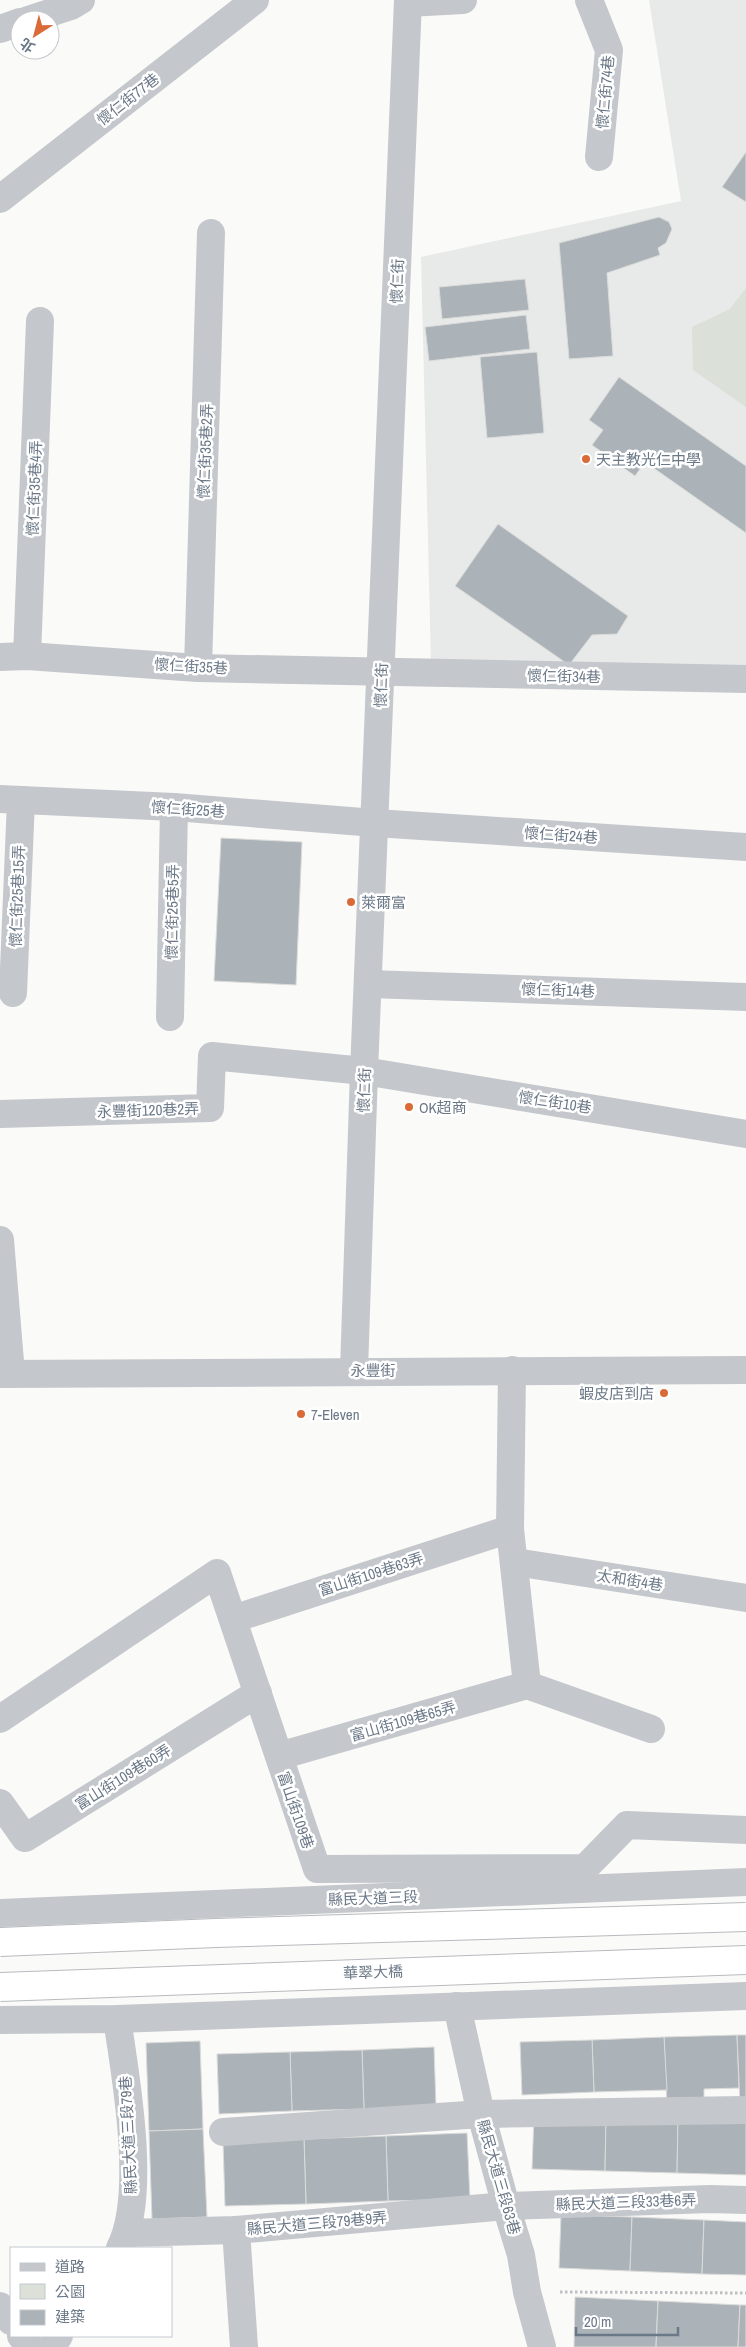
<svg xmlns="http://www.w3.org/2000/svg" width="746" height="2347" font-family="'Archivo Narrow','Noto Sans TC',sans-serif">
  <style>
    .built { fill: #e8e9e9 }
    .green { fill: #dbe0d9 }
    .building { fill: #abb2b8; stroke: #dbdcda }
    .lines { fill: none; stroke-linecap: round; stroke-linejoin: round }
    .path { stroke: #bec0c3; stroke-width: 3; stroke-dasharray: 2.5 2.5; stroke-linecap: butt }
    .minor { stroke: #c4c7cb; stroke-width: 28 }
    .highway-bridge-casing { stroke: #b7babe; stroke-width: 30; stroke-linecap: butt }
    .highway-bridge { stroke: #fff; stroke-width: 28 }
    .poi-dot { fill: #da6b38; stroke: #fff; stroke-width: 2 }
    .labels { text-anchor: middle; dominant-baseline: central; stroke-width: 5; stroke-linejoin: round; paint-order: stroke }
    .street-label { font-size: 15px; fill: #6b7887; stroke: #fff }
    .poi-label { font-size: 15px; fill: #6b7887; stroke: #fff; text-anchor: start }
  </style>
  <rect width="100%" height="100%" fill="#fafaf8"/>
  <path class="built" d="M649,0H746V676L431,662L421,257L681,201Z"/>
  <path class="green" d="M746,288V407L693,370L692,327L730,309Z"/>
  <g class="building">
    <path d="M746,152V202L722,187Z"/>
    <path d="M659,217L669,222L672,229L666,243L658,248L660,255L607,273L613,356L569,359L559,243Z"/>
    <path d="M525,279L529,310L442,319L439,287Z"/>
    <path d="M526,315L530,349L429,361L425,327Z"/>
    <path d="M537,352L544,433L487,438L480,357Z"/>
    <path d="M619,377L746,466V533L645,462L635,476L592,445L603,430L589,420Z"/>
    <path d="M498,524L628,616L617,634L592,635L569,665L455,586Z"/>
    <path d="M221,838L302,842L296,985L214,981Z"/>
    <path d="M737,2035L739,2088L704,2089V2105L667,2107L664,2037Z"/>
    <path d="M737,2035H746V2104L740,2105Z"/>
    <path d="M664,2037L667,2090L594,2092L592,2040Z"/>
    <path d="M592,2040L594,2092L522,2095L520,2042Z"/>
    <path d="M200,2041L203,2129L149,2131L146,2043Z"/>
    <path d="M434,2047L436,2106L364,2109L362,2050Z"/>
    <path d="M362,2050L364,2109L292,2111L290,2052Z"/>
    <path d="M290,2052L292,2111L219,2114L217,2054Z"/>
    <path d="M534,2116L606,2118L605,2171L532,2169Z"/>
    <path d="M606,2118L678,2120L677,2173L605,2171Z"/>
    <path d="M678,2120L746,2122V2175L677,2173Z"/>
    <path d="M203,2129L207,2217L152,2219L149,2131Z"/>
    <path d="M467,2133L470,2199L388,2201L386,2136Z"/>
    <path d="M386,2136L388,2201L306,2204L304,2139Z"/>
    <path d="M304,2139L306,2204L225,2206L223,2141Z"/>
    <path d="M561,2215L632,2217L630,2271L559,2268Z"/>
    <path d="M632,2217L704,2220L702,2274L630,2271Z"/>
    <path d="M704,2220L746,2222V2275L702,2274Z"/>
    <path d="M575,2297L658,2301L656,2347H574Z"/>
    <path d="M658,2301L740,2305L738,2347H656Z"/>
    <path d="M740,2305H746V2347H738Z"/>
  </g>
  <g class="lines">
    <path class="path" d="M560,2292L746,2293"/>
    <g class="minor">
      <path d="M589,0L609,50L599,157"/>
      <path d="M408,3L463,0"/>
      <path d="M28,20L71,6L81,0"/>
      <path d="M0,29L20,22"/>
      <path d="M0,199L255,0"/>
      <path d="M27,656L40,321"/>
      <path d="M0,657L27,656L198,668L746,679"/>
      <path d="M198,668L211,233"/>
      <path d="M0,799L174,807L375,823L746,847"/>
      <path d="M369,984L746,997"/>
      <path d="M13,993L21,800"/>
      <path d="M170,1017L174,807"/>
      <path d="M0,1114L210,1108L212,1056L364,1071L746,1134"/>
      <path d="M0,1240L11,1374"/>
      <path d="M512,1370L510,1529L527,1685"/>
      <path d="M354,1371L364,1071L408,0"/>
      <path d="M0,1374L746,1370"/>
      <path d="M515,1562L746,1598"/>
      <path d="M233,1619L510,1529"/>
      <path d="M0,1719L217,1573L317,1869L585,1868L627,1825L746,1830"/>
      <path d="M279,1756L527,1685L651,1729"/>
      <path d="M0,1803L25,1838L258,1693"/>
      <path d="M0,1913L746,1882"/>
      <path d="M457,2006L481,2114L506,2206L521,2255L527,2292L542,2347"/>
      <path d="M117,2019C126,2078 147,2196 120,2248"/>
      <path d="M0,2020L117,2019L746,1996"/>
      <path d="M223,2132L481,2114L746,2110"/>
      <path d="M236,2230L244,2347"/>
      <path d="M128,2233L236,2230L506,2206L710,2199L746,2200"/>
      <path d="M0,2306L11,2321"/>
      <path d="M21,2336L30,2347"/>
      <path d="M51,2347L59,2336"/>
    </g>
    <g class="highway-bridge-casing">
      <g id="highway-bridge">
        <path d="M0,1942L216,1933L746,1917"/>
        <path d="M0,1987L746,1960"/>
      </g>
    </g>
    <use href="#highway-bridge" class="highway-bridge"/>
  </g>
  <g class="poi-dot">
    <circle cx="586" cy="459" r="5"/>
    <circle cx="351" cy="902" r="5"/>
    <circle cx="409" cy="1107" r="5"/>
    <circle cx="664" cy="1393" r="5"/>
    <circle cx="301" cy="1414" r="5"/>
  </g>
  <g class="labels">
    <g class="street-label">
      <text transform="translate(605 92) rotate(-85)">懷仁街74巷</text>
      <text transform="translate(128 99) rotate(-38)">懷仁街77巷</text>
      <text transform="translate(397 281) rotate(-88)">懷仁街</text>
      <text transform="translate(205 451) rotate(-88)">懷仁街35巷2弄</text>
      <text transform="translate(34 488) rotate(-88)">懷仁街35巷4弄</text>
      <text transform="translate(191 666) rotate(3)">懷仁街35巷</text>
      <text transform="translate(564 676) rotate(1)">懷仁街34巷</text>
      <text transform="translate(381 685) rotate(-88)">懷仁街</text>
      <text transform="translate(188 809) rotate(4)">懷仁街25巷</text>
      <text transform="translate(561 835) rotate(4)">懷仁街24巷</text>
      <text transform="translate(17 896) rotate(-88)">懷仁街25巷15弄</text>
      <text transform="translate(172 912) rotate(-89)">懷仁街25巷5弄</text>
      <text transform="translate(558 990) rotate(2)">懷仁街14巷</text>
      <text transform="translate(364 1090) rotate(-88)">懷仁街</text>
      <text transform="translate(555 1102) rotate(9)">懷仁街10巷</text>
      <text transform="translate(148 1110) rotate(-2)">永豐街120巷2弄</text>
      <text x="373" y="1370">永豐街</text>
      <text transform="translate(371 1574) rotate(-18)">富山街109巷63弄</text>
      <text transform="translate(630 1580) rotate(9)">太和街4巷</text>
      <text transform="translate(403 1721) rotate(-16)">富山街109巷65弄</text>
      <text transform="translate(123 1777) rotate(-32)">富山街109巷60弄</text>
      <text transform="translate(296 1810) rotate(71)">富山街109巷</text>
      <text transform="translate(373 1898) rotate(-2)">縣民大道三段</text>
      <text transform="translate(373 1972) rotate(-2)">華翠大橋</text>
      <text transform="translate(128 2135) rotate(-93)">縣民大道三段79巷</text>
      <text transform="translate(499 2177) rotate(74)">縣民大道三段63巷</text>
      <text transform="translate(626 2202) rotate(-2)">縣民大道三段33巷6弄</text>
      <text transform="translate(317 2223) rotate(-5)">縣民大道三段79巷9弄</text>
    </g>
    <g class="poi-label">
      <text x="596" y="459">天主教光仁中學</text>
      <text x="361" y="902">萊爾富</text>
      <text x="419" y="1107">OK超商</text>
      <text x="654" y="1393" text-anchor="end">蝦皮店到店</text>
      <text x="311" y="1414">7-Eleven</text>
    </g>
  </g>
  <rect x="10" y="2247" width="162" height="90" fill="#ffffff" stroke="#c4c9cf"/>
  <rect x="20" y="2263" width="25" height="8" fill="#c4c7cb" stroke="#c4c9cf"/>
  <text x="55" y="2272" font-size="15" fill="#6b7887">道路</text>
  <rect x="20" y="2284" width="25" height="15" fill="#dbe0d9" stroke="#c4c9cf"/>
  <text x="55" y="2297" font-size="15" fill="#6b7887">公園</text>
  <rect x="20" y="2310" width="25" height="15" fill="#abb2b8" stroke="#c4c9cf"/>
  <text x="55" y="2322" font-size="15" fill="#6b7887">建築</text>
  <g transform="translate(35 35) rotate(216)"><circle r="24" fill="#ffffff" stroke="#c4c9cf"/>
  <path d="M0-4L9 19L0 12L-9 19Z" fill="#da6b38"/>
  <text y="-8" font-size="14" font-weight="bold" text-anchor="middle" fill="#6b7887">北</text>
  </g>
  <path d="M576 2327v8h102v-8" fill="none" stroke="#6b7887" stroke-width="2.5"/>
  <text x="584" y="2327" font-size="15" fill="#6b7887" stroke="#ffffff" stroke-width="4" paint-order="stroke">20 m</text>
</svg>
